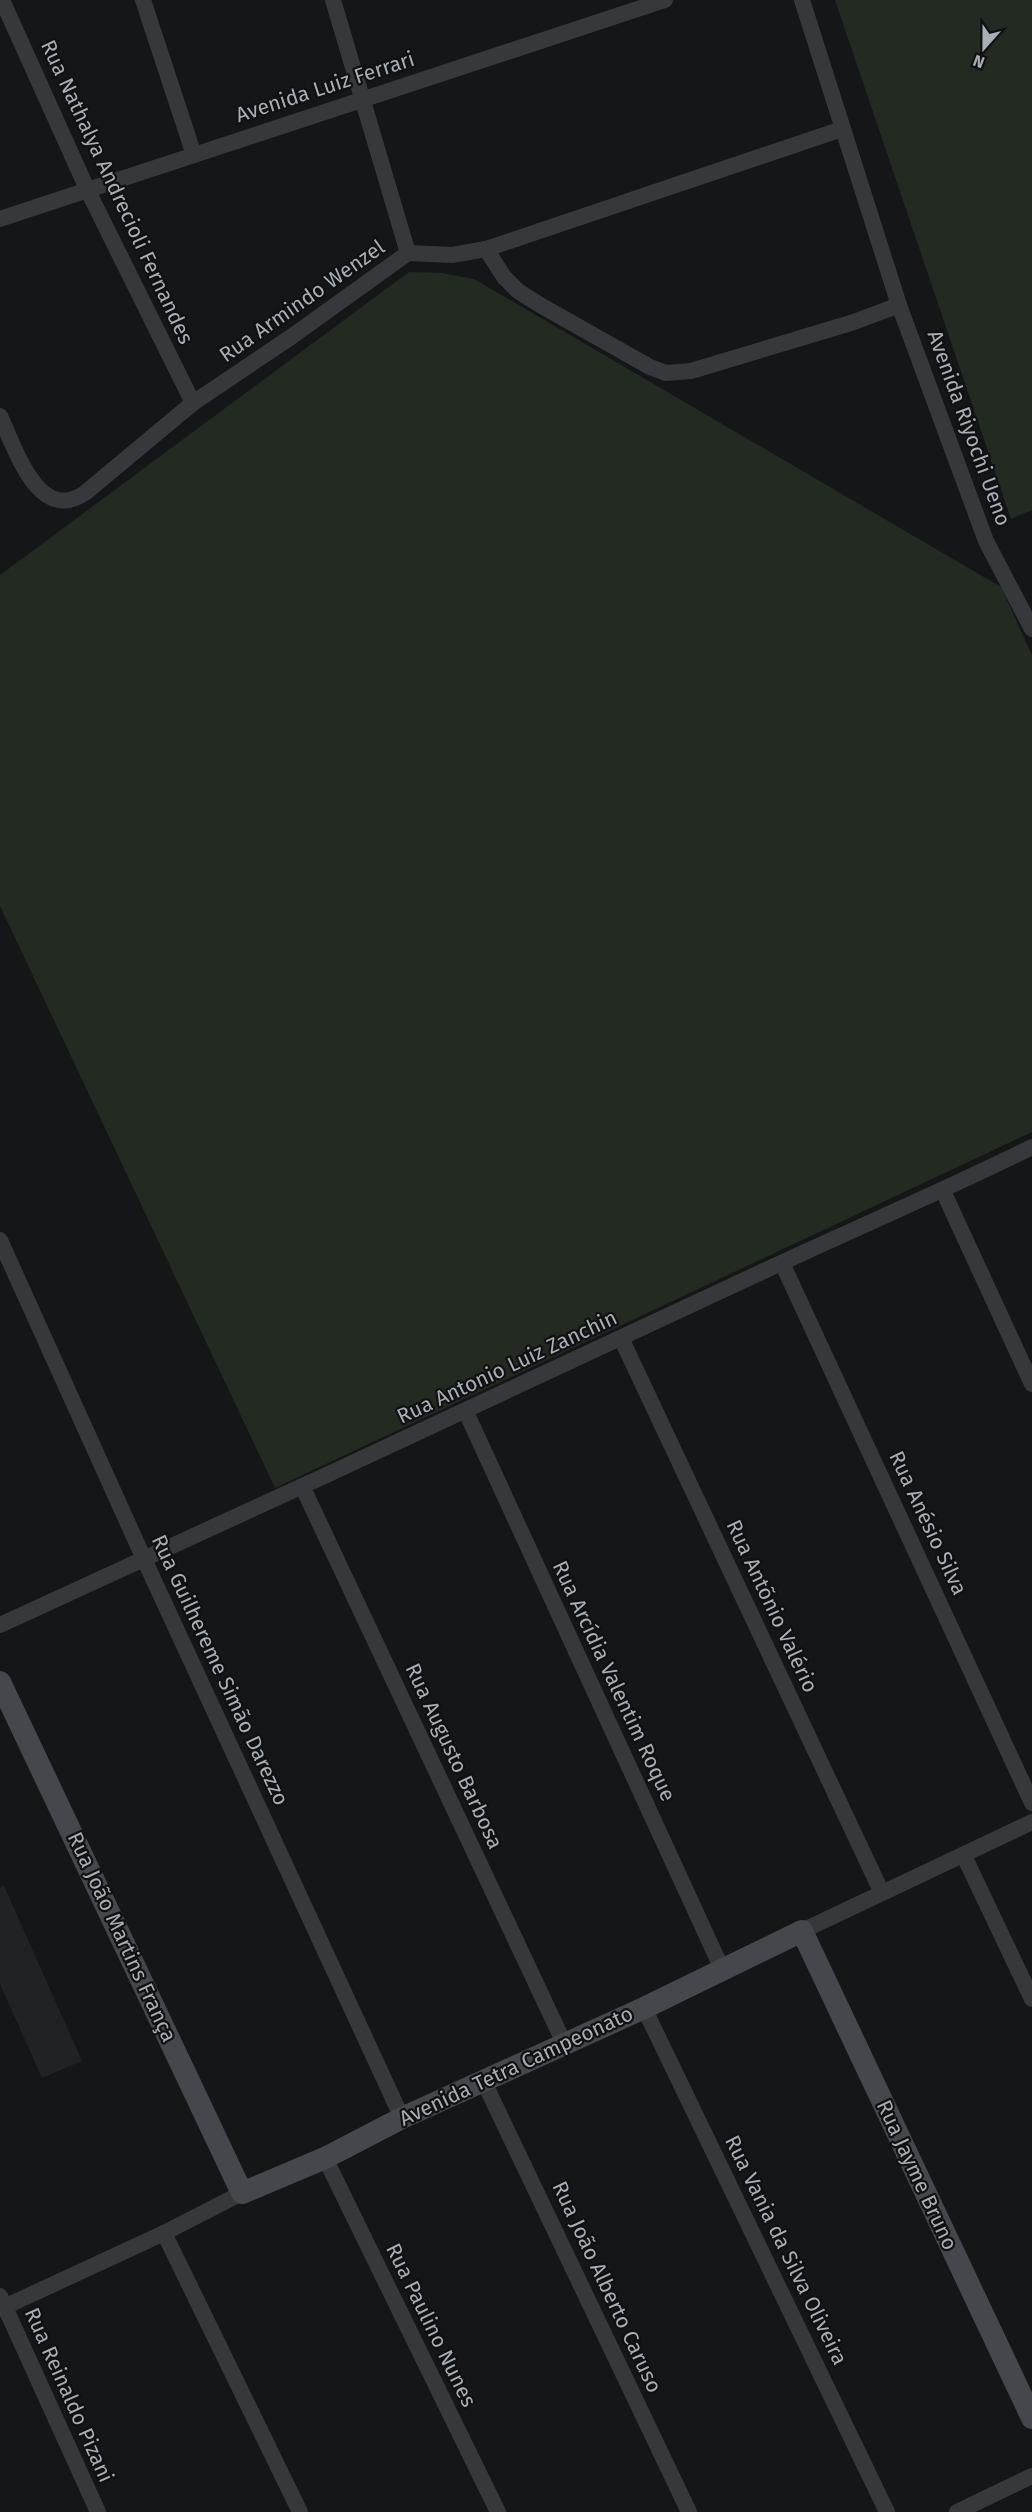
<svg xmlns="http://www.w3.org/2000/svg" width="1032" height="2512" font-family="'Fira Sans',sans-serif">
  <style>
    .built { fill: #212224 }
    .green { fill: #222a22 }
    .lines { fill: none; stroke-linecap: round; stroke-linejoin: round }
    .minor { stroke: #37383c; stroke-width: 16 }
    .secondary { stroke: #45474c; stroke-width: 22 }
    .labels { text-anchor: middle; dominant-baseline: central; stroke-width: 4.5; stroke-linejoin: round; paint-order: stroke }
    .street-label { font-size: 21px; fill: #a8aeb6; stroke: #101112 }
  </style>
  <rect width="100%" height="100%" fill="#151617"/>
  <path class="built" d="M4,1886L82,2061L42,2078L0,1984V1888Z"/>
  <g class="green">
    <path d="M835,0H1032V510L1011,519Z"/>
    <path d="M409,272L442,273L474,279L1001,587L1032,655V1132L275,1488L0,906V575Z"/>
  </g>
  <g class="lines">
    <g class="minor">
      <path d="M2,0L88,191L193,403"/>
      <path d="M143,0L194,155"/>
      <path d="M333,0L408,253"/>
      <path d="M802,0L899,305L986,541L1032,629"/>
      <path d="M0,219L665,0"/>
      <path d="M486,249L504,277L518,291L540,305L650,367L666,373L691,371L854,322L899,305"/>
      <path d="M0,416C15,447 38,525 85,493L193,403L291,337L408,253L452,255L486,249L842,129"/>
      <path d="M943,1191L1032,1384"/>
      <path d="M0,1240L144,1559L402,2118"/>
      <path d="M782,1263L1032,1803"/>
      <path d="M621,1338L882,1893"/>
      <path d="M466,1412L722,1969"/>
      <path d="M303,1488L564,2043"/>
      <path d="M0,1625C257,1508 512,1389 768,1269C856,1228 945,1190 1032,1147"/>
      <path d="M964,1856L1032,1999"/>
      <path d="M802,1931L1032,1822"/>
      <path d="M644,2008L887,2512"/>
      <path d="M484,2082L689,2512"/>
      <path d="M325,2158L498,2512"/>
      <path d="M164,2233L300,2512"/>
      <path d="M0,2296L98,2512"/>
      <path d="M0,2309L164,2233L242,2193"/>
      <path d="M957,2512L1032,2476"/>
    </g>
    <path class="secondary" d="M0,1682L242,2193L325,2158L402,2118L644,2008L802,1931L1032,2418"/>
  </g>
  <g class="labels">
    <g class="street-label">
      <text transform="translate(325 87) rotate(-18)">Avenida Luiz Ferrari</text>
      <text transform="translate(117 192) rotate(65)">Rua Nathalya Andrecioli Fernandes</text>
      <text transform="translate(302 301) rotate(-35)">Rua Armindo Wenzel</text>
      <text transform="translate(969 428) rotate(70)">Avenida Riyochi Ueno</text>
      <text transform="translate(507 1367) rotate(-25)">Rua Antonio Luiz Zanchin</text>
      <text transform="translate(928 1523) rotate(65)">Rua Anésio Silva</text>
      <text transform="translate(772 1606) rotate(65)">Rua Antõnio Valério</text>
      <text transform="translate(220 1670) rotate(65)">Rua Guilhereme Simão Darezzo</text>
      <text transform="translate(614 1681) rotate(65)">Rua Arcídia Valentim Roque</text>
      <text transform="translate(454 1756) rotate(65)">Rua Augusto Barbosa</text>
      <text transform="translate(122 1937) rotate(65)">Rua João Martins França</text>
      <text transform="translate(516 2066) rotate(-25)">Avenida Tetra Campeonato</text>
      <text transform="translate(917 2175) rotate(65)">Rua Jayme Bruno</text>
      <text transform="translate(786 2250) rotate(64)">Rua Vania da Silva Oliveira</text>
      <text transform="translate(607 2287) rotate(65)">Rua João Alberto Caruso</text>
      <text transform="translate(431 2325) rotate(64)">Rua Paulino Nunes</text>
      <text transform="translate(69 2395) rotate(66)">Rua Reinaldo Pizani</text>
    </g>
  </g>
  <g transform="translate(984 48) rotate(201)" stroke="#101112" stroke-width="4.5" paint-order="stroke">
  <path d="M0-4.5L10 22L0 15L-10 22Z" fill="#a8aeb6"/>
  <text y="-9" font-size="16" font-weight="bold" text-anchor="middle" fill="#a8aeb6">N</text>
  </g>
</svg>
